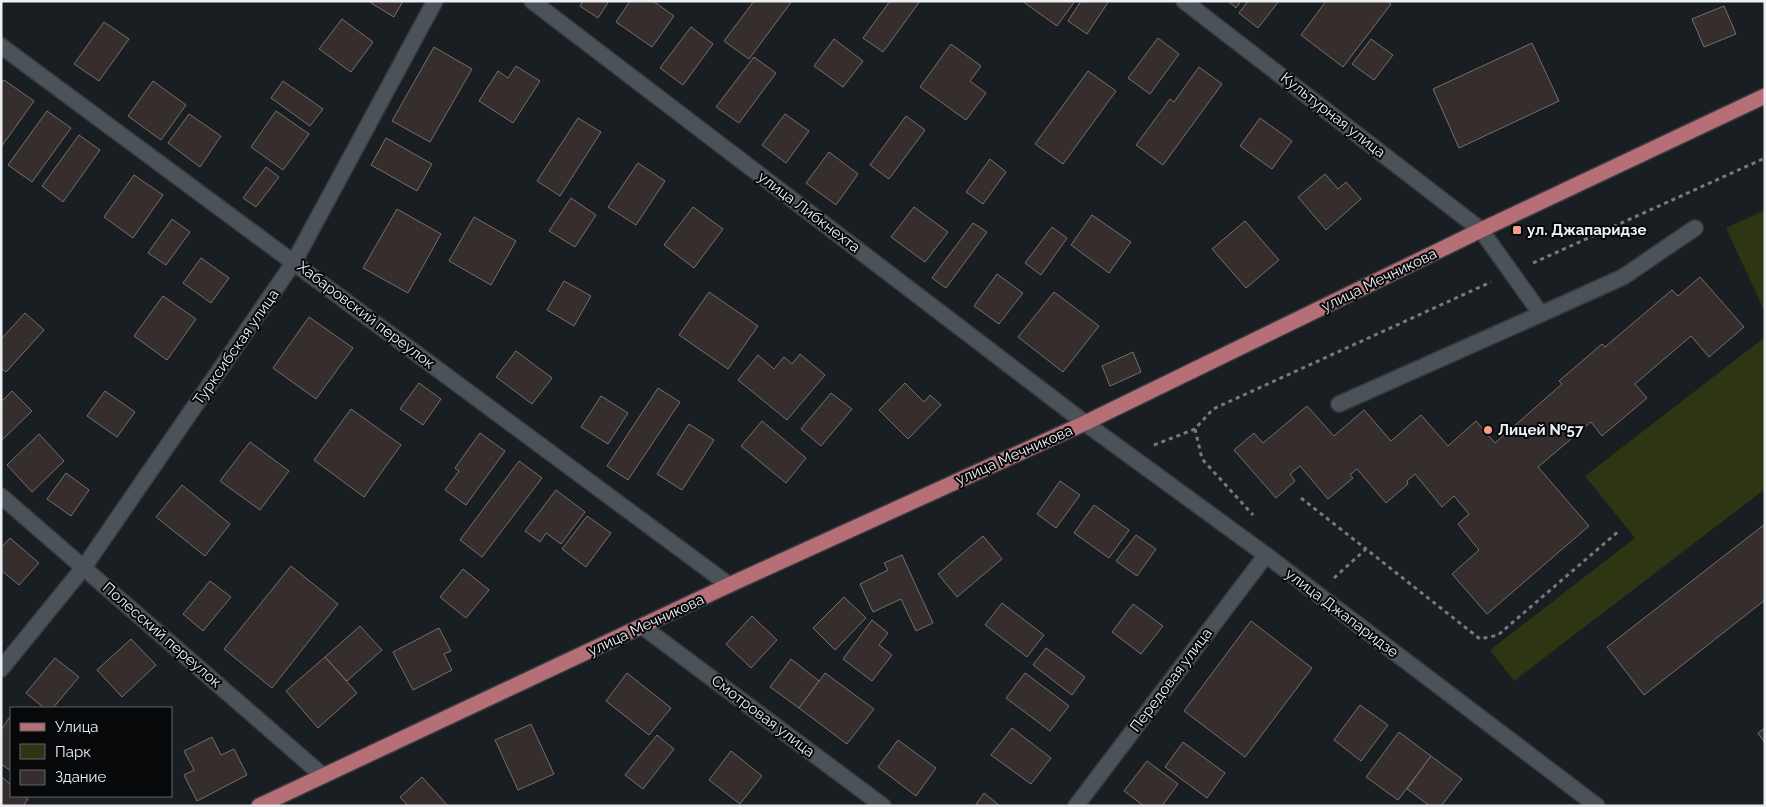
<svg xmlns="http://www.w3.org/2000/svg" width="1766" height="807" font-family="Raleway,sans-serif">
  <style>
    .green { fill: #2e3513 }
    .building { fill: #362e2c; stroke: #786e6c }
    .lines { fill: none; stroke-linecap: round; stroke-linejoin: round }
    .minor-casing { stroke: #373b3f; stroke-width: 18 }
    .major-casing { stroke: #373b3f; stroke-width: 18 }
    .path { stroke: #757a7f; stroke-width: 3; stroke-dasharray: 4 4; stroke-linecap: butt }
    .minor { stroke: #4b5258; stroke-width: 15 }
    .major { stroke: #b66f76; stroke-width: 15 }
    .poi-dot { fill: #f49e8a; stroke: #06080a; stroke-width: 2 }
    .labels { text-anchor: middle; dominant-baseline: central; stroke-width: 4; stroke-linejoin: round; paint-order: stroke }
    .street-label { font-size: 15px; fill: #ecf0f4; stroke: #06080a }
    .poi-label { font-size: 15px; font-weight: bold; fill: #ecf0f4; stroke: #06080a; text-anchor: start }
  </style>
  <rect width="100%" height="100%" fill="#191e23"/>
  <g class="green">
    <path d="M1765,210V312L1726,228Z"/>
    <path d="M1765,337V489L1514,681L1490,650L1635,538L1585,476Z"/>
  </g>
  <g class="building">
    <path d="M372,1H403L394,17L371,3Z"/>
    <path d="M583,1H609L598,18L580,6Z"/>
    <path d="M630,1H653L674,16L652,47L616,22Z"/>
    <path d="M754,1H792L749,59L724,41Z"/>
    <path d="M890,1H920L883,52L863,38Z"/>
    <path d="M1022,1H1075L1057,26Z"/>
    <path d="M1081,1H1109L1087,34L1068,21Z"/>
    <path d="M1228,1H1241L1236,8Z"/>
    <path d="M1248,1H1279L1258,28L1239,13Z"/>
    <path d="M1326,1H1387L1391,4L1343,67L1301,35Z"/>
    <path d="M1724,6L1736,34L1704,47L1692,19Z"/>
    <path d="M342,19L373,42L351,72L319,49Z"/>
    <path d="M104,22L129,39L99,81L74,64Z"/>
    <path d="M691,27L713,44L683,85L660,68Z"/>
    <path d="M1158,38L1179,54L1150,94L1128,78Z"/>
    <path d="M834,39L863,61L843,87L814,66Z"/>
    <path d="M1371,39L1393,55L1374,80L1352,64Z"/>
    <path d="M1532,43L1559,101L1459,148L1433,89Z"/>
    <path d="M951,44L981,66L970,81L986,93L966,120L920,87Z"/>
    <path d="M434,47L472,69L430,142L392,121Z"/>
    <path d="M754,57L776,73L739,123L716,107Z"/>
    <path d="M516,66L540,81L513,123L479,101L498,71L508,78Z"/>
    <path d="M1199,67L1222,84L1163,165L1136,145L1170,99L1174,102Z"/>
    <path d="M1088,71L1116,91L1063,164L1035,144Z"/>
    <path d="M4,80L34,101L1,147V83Z"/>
    <path d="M153,81L186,105L161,140L128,116Z"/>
    <path d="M283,81L323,109L310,126L271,98Z"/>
    <path d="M47,111L71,128L32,182L8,165Z"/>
    <path d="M276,111L309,134L283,170L251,147Z"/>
    <path d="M189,114L221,136L200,167L168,143Z"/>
    <path d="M785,114L809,131L786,163L762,145Z"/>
    <path d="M906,116L925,130L889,179L870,165Z"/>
    <path d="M578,118L601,132L560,196L537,181Z"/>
    <path d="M1260,118L1292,141L1272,169L1240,146Z"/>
    <path d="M79,135L100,150L63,202L42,186Z"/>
    <path d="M386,138L432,164L417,191L371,165Z"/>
    <path d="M829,152L858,174L836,205L806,183Z"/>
    <path d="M990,159L1006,172L983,204L966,192Z"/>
    <path d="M638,163L665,181L636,225L608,207Z"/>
    <path d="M266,167L279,177L256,207L243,198Z"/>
    <path d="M1325,174L1338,189L1346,182L1361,199L1326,230L1298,197Z"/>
    <path d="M134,175L163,195L133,238L104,217Z"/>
    <path d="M571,198L596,215L575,247L549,231Z"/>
    <path d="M693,207L723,229L694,268L664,245Z"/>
    <path d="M914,207L948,232L925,262L891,237Z"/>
    <path d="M397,209L441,234L408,293L363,268Z"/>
    <path d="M1092,215L1131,242L1109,273L1071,245Z"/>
    <path d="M474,217L516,241L491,285L449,261Z"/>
    <path d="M172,219L190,232L166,265L148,253Z"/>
    <path d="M1245,221L1279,260L1246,288L1212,249Z"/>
    <path d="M973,223L987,232L946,288L932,278Z"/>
    <path d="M1052,227L1067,238L1041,275L1025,263Z"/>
    <path d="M201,258L229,278L211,303L183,283Z"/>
    <path d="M997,274L1023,293L999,324L974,306Z"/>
    <path d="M1700,277L1744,327L1709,357L1691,336L1635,384L1647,398L1602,436L1591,422L1538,467L1589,526L1487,614L1452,574L1479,550L1458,524L1469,514L1454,496L1442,507L1415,474L1407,481L1408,484L1386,503L1357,469L1350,475L1353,478L1328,499L1300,466L1290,474L1295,481L1276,498L1234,450L1254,433L1263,443L1307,406L1334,436L1364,410L1391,441L1421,415L1448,446L1476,421L1495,443L1562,384L1559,381L1602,344L1605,347L1672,290L1678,296Z"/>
    <path d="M564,281L591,296L574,326L547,310Z"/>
    <path d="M709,292L758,326L728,369L679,335Z"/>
    <path d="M1054,292L1099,326L1063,372L1018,337Z"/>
    <path d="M163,296L196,319L167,360L134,336Z"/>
    <path d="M25,313L44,330L6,372L1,368V339Z"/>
    <path d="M309,317L353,348L316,399L273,368Z"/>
    <path d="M516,351L552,378L532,404L496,377Z"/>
    <path d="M1133,352L1141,372L1110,386L1102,366Z"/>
    <path d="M800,354L825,375L787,420L738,380L758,355L774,369L784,357L792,364Z"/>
    <path d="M419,383L441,399L423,425L400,409Z"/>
    <path d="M905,383L924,402L930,395L941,405L908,439L879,410Z"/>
    <path d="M658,388L680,402L628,480L607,466Z"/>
    <path d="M12,391L32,411L1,441V402Z"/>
    <path d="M105,391L135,412L117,437L87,416Z"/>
    <path d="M831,393L852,409L821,446L801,429Z"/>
    <path d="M601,396L628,413L608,444L581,427Z"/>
    <path d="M351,409L401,445L364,497L314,460Z"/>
    <path d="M762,421L806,458L786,483L741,446Z"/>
    <path d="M689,424L714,440L682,490L657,474Z"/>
    <path d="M480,433L505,451L466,505L445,490L459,471L455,468Z"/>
    <path d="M39,434L64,461L32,492L7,465Z"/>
    <path d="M250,442L289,471L260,510L220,481Z"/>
    <path d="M519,461L542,478L482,557L460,540Z"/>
    <path d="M66,473L89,490L71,516L47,499Z"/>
    <path d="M1060,481L1080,495L1056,528L1037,514Z"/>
    <path d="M182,485L230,524L205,556L156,517Z"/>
    <path d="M556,490L585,512L561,544L546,533L540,542L525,531Z"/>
    <path d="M1094,505L1129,530L1109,558L1074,533Z"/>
    <path d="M587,516L611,533L586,567L562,549Z"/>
    <path d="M1765,524V600L1644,695L1607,647Z"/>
    <path d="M1136,535L1156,549L1137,576L1116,561Z"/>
    <path d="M983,536L1002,559L957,597L938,574Z"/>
    <path d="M10,538L39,563L19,585L1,570V548Z"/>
    <path d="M902,555L933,623L916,631L901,599L873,612L860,584L888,570L884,563Z"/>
    <path d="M291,566L338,604L272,688L224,649Z"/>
    <path d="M463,569L489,590L466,618L440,597Z"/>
    <path d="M210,581L231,597L203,631L183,614Z"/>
    <path d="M844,597L866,618L835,650L813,628Z"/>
    <path d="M1002,603L1044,635L1027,657L985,625Z"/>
    <path d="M1133,604L1163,626L1141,654L1112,632Z"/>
    <path d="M752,616L777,640L751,668L726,644Z"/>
    <path d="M872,620L888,633L879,645L892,655L872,681L843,659Z"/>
    <path d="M1251,621L1312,668L1245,757L1184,711Z"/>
    <path d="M360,626L382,650L347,681L325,657Z"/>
    <path d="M439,628L451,651L444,654L452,670L413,690L393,652Z"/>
    <path d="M131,639L156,665L122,697L97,670Z"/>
    <path d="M1046,648L1085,677L1072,695L1033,665Z"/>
    <path d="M325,657L357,693L318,728L286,691Z"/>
    <path d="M55,658L79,677L53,708H44L26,693Z"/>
    <path d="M791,659L819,681L799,708L770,687Z"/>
    <path d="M627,673L671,708L649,735L606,701Z"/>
    <path d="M825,673L874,709L847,744L799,708Z"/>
    <path d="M1025,673L1069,706L1050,731L1006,698Z"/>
    <path d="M1360,705L1388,725L1361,761L1334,740Z"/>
    <path d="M11,715V771L1,764V730Z"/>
    <path d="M531,724L554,774L518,790L495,740Z"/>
    <path d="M1012,728L1051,758L1031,784L991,755Z"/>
    <path d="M1765,728V743L1758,733Z"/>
    <path d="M1399,732L1431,756L1398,800L1366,777Z"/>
    <path d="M657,735L674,749L643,789L625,775Z"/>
    <path d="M212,737L221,755L234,749L247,775L197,801L184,775L194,770L184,751Z"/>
    <path d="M898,740L936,768L916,796L878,767Z"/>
    <path d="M1183,742L1225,773L1207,798L1165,767Z"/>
    <path d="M731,751L762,776L740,804L709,780Z"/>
    <path d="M1431,756L1462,779L1441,806H1430L1407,789Z"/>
    <path d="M1147,761L1178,784L1162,806H1144L1124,791Z"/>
    <path d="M1,776L11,785V796H24L28,799L23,806H1Z"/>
    <path d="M422,777L448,806H408L400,797Z"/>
    <path d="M984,793L1000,806H975Z"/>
  </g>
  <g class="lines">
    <g class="minor-casing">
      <g id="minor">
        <path d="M532,1L1085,423L1266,555L1597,806"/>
        <path d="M1184,1L1481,230L1541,314L1339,404"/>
        <path d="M1,46L729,585"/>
        <path d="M1541,314L1623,277L1695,228"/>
        <path d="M1,496L322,775"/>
        <path d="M643,627L883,806"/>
        <path d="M1,669L84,567L294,262L435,1"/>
        <path d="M1076,806L1266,555"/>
      </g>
    </g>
    <g class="major-casing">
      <path id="major" d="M259,806L729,585L1085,423L1481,230L1765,96"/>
    </g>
    <g class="path">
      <path d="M1533,263L1765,158"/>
      <path d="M1195,429L1202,459L1253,515"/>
      <path d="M1154,445L1195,429L1213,409L1491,282"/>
      <path d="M1301,498L1366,549"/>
      <path d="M1334,578L1366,549L1480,639L1498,635L1620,530"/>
    </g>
    <use href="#minor" class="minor"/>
    <use href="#major" class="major"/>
  </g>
  <g class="poi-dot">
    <rect x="1512" y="225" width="10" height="10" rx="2.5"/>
    <circle cx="1488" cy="430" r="5"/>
  </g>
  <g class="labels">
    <g class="street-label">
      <text transform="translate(1333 115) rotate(38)">Культурная улица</text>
      <text transform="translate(809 212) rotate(37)">улица Либкнехта</text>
      <text transform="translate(1379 280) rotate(-26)">улица Мечникова</text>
      <text transform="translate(366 315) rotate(37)">Хабаровский переулок</text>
      <text transform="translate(236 347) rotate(-55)">Турксибская улица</text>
      <text transform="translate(1014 455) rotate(-24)">улица Мечникова</text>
      <text transform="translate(1342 613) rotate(37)">улица Джапаридзе</text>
      <text transform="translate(646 625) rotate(-25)">улица Мечникова</text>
      <text transform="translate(162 635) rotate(41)">Полесский переулок</text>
      <text transform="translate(1171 680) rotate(-53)">Передовая улица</text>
      <text transform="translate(763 716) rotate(37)">Смотровая улица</text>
    </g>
    <g class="poi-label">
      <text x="1527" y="230">ул. Джапаридзе</text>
      <text x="1498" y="430">Лицей №57</text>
    </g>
  </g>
  <rect width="1766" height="807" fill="none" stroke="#ecf0f4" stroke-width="5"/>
  <rect x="10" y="707" width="162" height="90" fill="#06080a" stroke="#626568"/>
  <rect x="20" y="723" width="25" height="8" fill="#b66f76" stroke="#626568"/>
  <text x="55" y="732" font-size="15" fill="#ecf0f4">Улица</text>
  <rect x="20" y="744" width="25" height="15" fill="#2e3513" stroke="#626568"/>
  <text x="55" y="757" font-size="15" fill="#ecf0f4">Парк</text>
  <rect x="20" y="770" width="25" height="15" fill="#362e2c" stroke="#626568"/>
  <text x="55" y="782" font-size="15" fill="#ecf0f4">Здание</text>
</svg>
